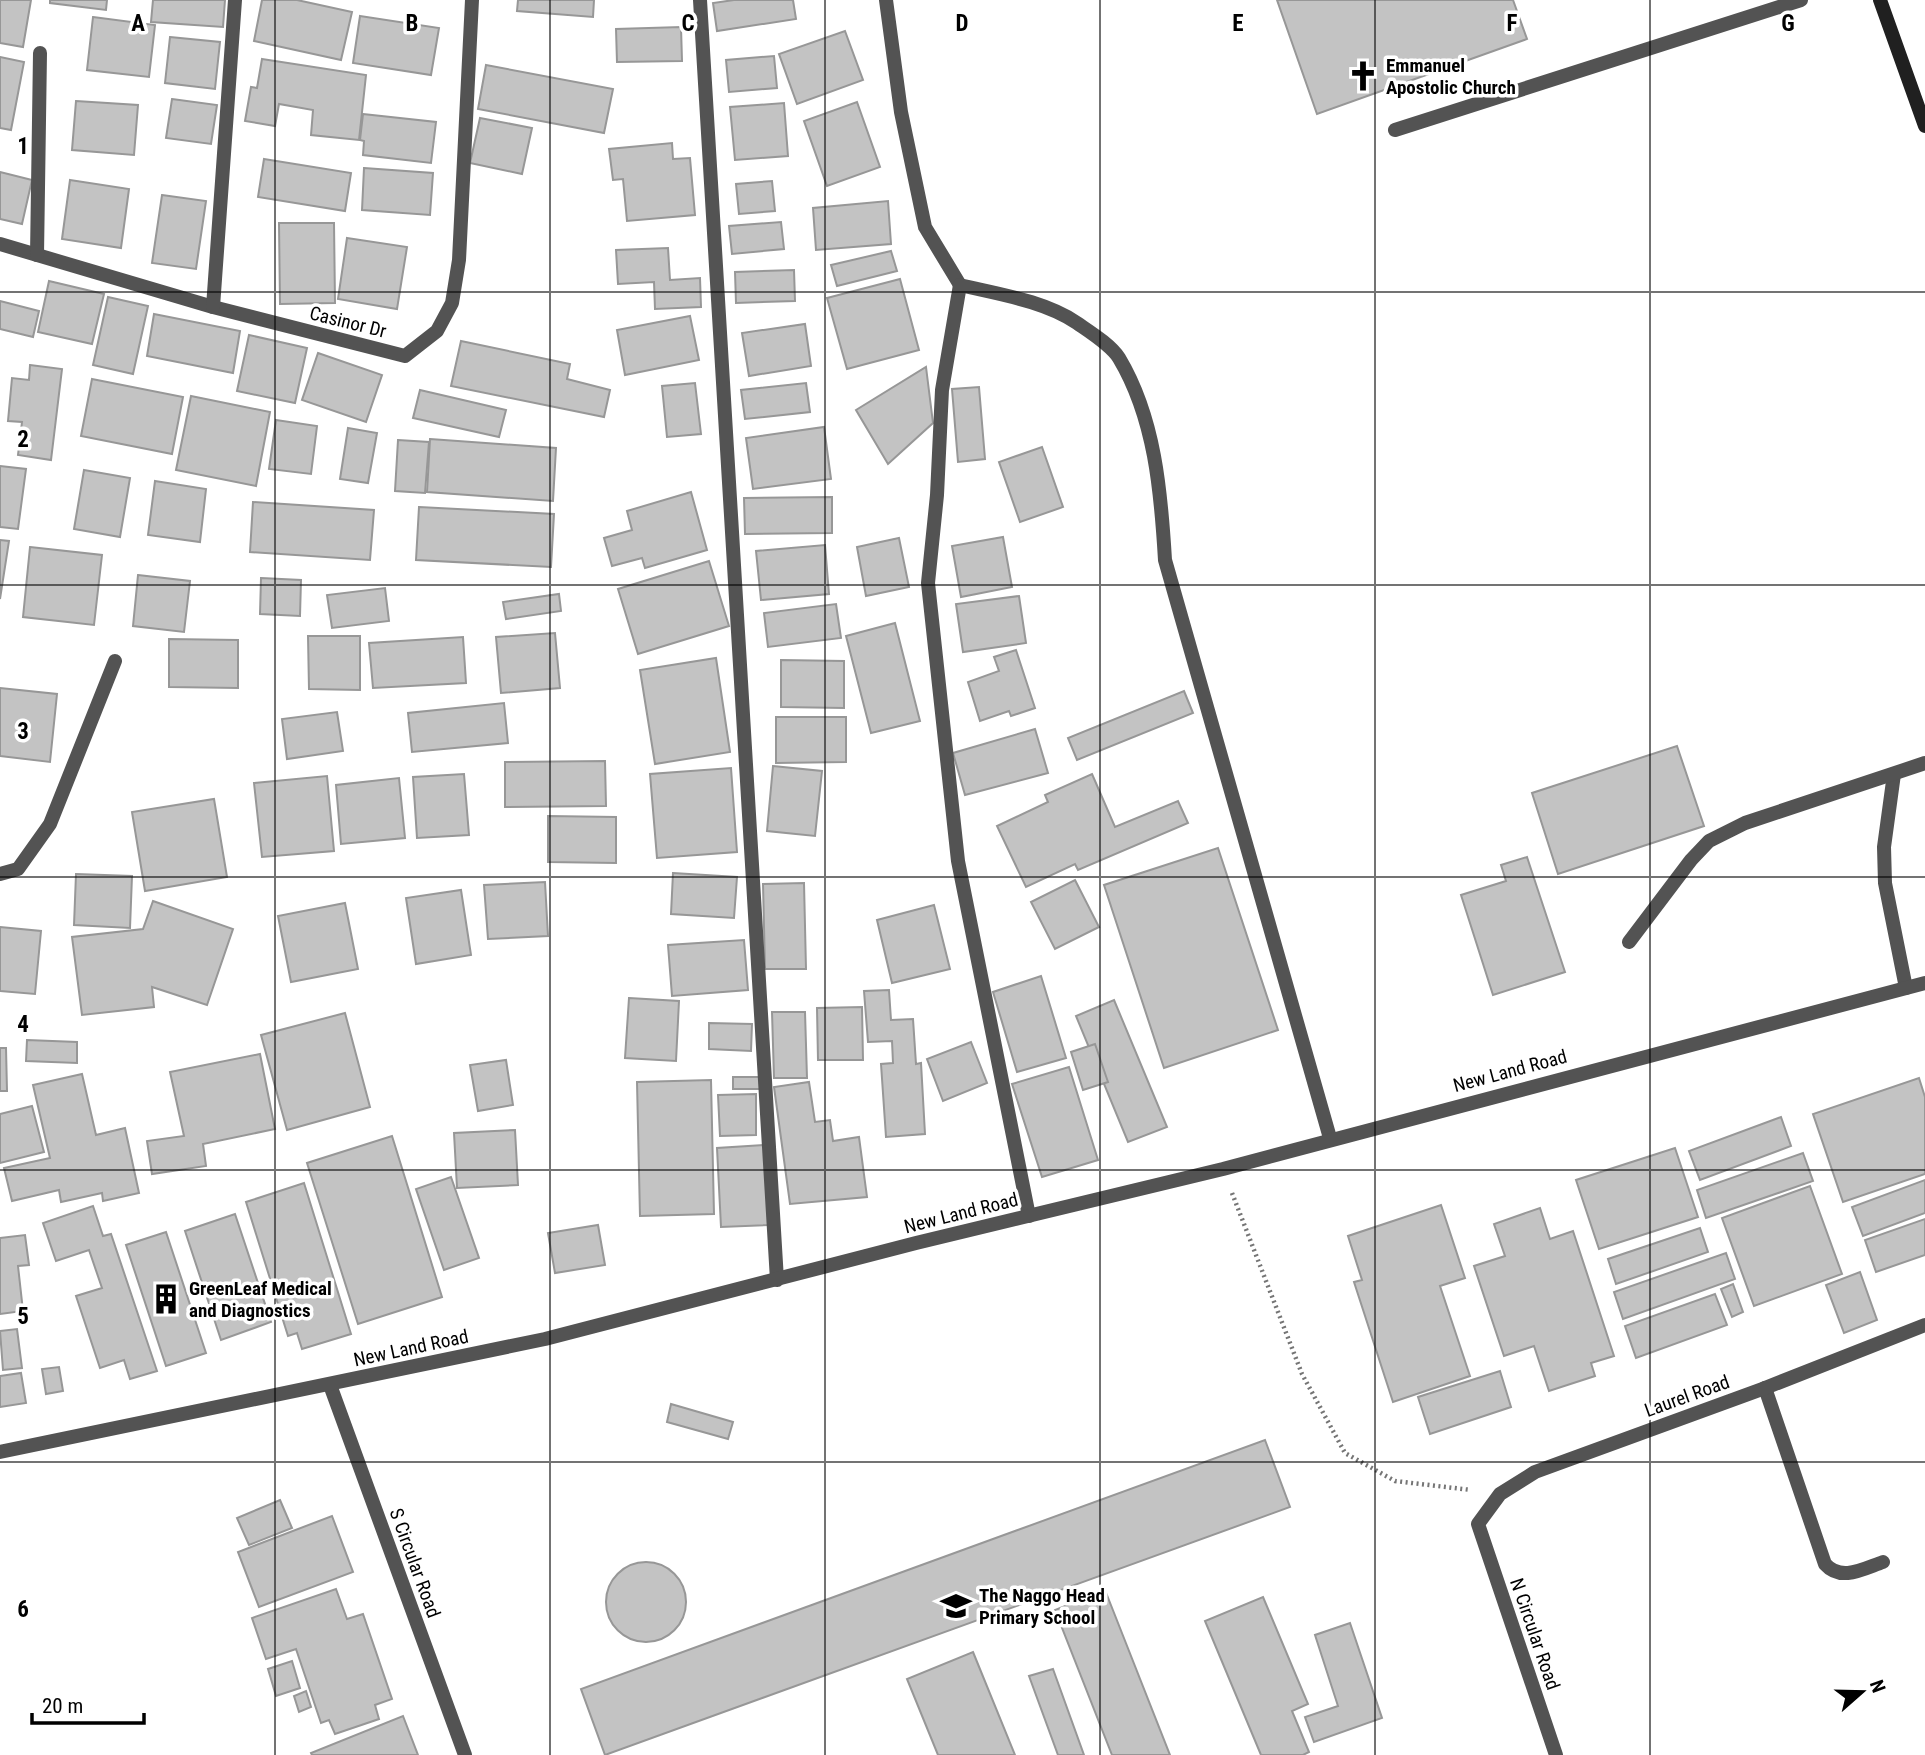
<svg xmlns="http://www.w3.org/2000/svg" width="1925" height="1755" font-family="'Roboto Condensed',sans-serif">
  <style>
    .building { fill: #c3c3c3; stroke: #979797; stroke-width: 2 }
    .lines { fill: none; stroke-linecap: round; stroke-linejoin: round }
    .path { stroke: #757575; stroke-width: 4.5; stroke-dasharray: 2 3.5; stroke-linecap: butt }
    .service { stroke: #535353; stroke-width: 14 }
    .minor { stroke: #535353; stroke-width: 14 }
    .tertiary { stroke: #535353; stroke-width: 14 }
    .secondary { stroke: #202020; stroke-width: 14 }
    .grid { fill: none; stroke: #000; stroke-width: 2; stroke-opacity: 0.55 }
    .labels { text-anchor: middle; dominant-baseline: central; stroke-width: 7; stroke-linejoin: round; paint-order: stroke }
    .poi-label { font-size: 19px; font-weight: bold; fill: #000; stroke: #fff; text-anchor: start }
    .street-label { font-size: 19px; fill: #000; stroke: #fff }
    .grid-label { font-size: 23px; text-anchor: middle; font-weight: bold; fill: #000; stroke: #fff; stroke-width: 7; stroke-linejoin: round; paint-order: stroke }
  </style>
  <rect width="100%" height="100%" fill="#fff"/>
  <g class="building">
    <path d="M0,0H31L23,47L0,43Z"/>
    <path d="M50,0H107L106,10L50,3Z"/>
    <path d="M153,0H225L223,27L151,22Z"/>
    <path d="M262,0H297L352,12L341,60L254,41Z"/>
    <path d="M518,0H594L593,17L517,11Z"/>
    <path d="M734,0H793L796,19L717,31L713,3Z"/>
    <path d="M1277,0H1513L1527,39L1317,114Z"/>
    <path d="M360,16L439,28L431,75L353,63Z"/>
    <path d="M93,17L155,25L149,77L87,70Z"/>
    <path d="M681,27L682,61L617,62L616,29Z"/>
    <path d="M845,31L863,80L797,104L779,54Z"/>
    <path d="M170,37L220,42L215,89L165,83Z"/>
    <path d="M774,56L777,88L729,92L726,60Z"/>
    <path d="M0,57L24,62L11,130L0,128Z"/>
    <path d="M262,59L366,75L359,140L311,135L313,110L279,104L275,126L245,121L251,87L257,88Z"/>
    <path d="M486,65L613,89L604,133L478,109Z"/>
    <path d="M172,99L217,105L211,144L166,138Z"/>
    <path d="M76,101L138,105L134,155L72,150Z"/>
    <path d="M857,102L880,167L827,186L804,121Z"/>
    <path d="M784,103L788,156L735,160L730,107Z"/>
    <path d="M363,114L436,122L431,163L363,155L364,141L360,140Z"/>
    <path d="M480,118L532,128L522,174L470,163Z"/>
    <path d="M672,143L673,159L690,158L695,215L627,221L623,179L613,180L609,149Z"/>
    <path d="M264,159L351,173L345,211L258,197Z"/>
    <path d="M364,168L433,173L430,215L362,210Z"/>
    <path d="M0,172L32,180L22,224L0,219Z"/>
    <path d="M70,180L129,189L121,248L62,239Z"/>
    <path d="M772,181L775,211L739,214L736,184Z"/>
    <path d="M162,195L206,201L196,269L152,263Z"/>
    <path d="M888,201L891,244L816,250L813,208Z"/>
    <path d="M781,222L784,249L732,254L729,226Z"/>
    <path d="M279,223H334L335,303L280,304Z"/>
    <path d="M347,238L407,247L397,309L338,299Z"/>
    <path d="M668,248L670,280L700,278L701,307L655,309L654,282L618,284L616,250Z"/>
    <path d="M891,251L897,271L837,286L831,265Z"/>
    <path d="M794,270L795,301L736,303L735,272Z"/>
    <path d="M900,279L919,350L847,369L827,298Z"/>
    <path d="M49,281L104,294L92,344L38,332Z"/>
    <path d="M108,297L148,306L133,374L93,365Z"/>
    <path d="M0,301L39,311L33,337L0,329Z"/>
    <path d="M154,314L240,331L233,373L147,356Z"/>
    <path d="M690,316L699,360L625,375L617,330Z"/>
    <path d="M805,324L811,366L749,376L742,333Z"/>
    <path d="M249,335L307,348L295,403L237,391Z"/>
    <path d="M461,341L570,364L567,379L610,390L604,417L451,386Z"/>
    <path d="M318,353L382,375L366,422L302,400Z"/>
    <path d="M30,365L62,369L51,460L18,455L22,422L8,421L12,378L29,380Z"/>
    <path d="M926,367L933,423L888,464L856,410Z"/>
    <path d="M92,379L183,397L172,454L81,436Z"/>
    <path d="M695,383L701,434L667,437L662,386Z"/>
    <path d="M806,383L810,412L745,419L741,390Z"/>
    <path d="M979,387L985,459L958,462L952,389Z"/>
    <path d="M420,390L506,410L499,437L413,418Z"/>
    <path d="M191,396L270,412L256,486L176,470Z"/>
    <path d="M276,420L317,426L311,474L269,469Z"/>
    <path d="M824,427L831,479L753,489L746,438Z"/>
    <path d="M348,428L377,433L368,483L340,479Z"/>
    <path d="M430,439L556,448L553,501L427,492Z"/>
    <path d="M398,440L429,442L425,493L395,491Z"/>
    <path d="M1042,447L1063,507L1020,522L999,462Z"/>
    <path d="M0,466L26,469L18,529L0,527Z"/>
    <path d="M84,470L130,478L120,537L74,529Z"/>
    <path d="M155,481L206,489L200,542L148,535Z"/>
    <path d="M691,492L707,550L645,568L642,558L612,566L604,538L632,530L627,511Z"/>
    <path d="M832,497V533L745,534L744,498Z"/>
    <path d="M253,502L374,510L370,560L250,552Z"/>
    <path d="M419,507L554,514L551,567L416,560Z"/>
    <path d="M1003,537L1012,587L961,597L952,546Z"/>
    <path d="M899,538L909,587L866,596L857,547Z"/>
    <path d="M0,540L9,541L0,599Z"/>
    <path d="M825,545L829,594L761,600L756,551Z"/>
    <path d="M30,547L102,555L94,625L23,617Z"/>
    <path d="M709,561L729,626L638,654L618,589Z"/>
    <path d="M138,575L190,581L184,632L133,626Z"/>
    <path d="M261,578L301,580L300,616L260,614Z"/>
    <path d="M385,588L389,621L332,628L327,595Z"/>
    <path d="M559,594L561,611L506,619L503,602Z"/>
    <path d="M1019,596L1026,643L963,652L956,604Z"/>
    <path d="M836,604L841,638L768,647L764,613Z"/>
    <path d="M895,623L920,721L871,733L846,636Z"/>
    <path d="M555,633L560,688L501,693L496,637Z"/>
    <path d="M308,636H360V690L309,689Z"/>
    <path d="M463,637L466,683L373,688L369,643Z"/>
    <path d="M169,639L238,640V688L169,687Z"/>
    <path d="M1016,650L1035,708L1011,716L1009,711L980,721L968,682L999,671L994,657Z"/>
    <path d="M716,658L730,752L655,764L640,670Z"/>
    <path d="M781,660L844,661V708L781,707Z"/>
    <path d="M0,688L57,694L50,762L0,756Z"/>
    <path d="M1184,691L1193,713L1077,760L1068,738Z"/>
    <path d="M504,703L508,743L412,752L408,713Z"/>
    <path d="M337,712L343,751L287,759L282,719Z"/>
    <path d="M776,717H846V762L776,763Z"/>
    <path d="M1035,729L1048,773L965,795L953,753Z"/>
    <path d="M1677,746L1704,826L1558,874L1532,793Z"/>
    <path d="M605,761L606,806L505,807V762Z"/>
    <path d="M773,766L822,771L815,836L767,831Z"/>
    <path d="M731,768L737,852L657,858L650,774Z"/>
    <path d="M464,774L469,835L417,838L413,777Z"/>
    <path d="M1092,774L1115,827L1178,801L1188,823L1078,870L1075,864L1026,887L997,826L1048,802L1045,795Z"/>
    <path d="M327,776L334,851L262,857L254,783Z"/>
    <path d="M399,778L405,838L341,844L336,785Z"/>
    <path d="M214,799L227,877L145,891L132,812Z"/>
    <path d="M548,816L616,817V863L548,862Z"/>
    <path d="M1218,848L1278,1030L1164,1068L1104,885Z"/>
    <path d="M1527,857L1565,972L1493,995L1461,895L1506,881L1501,865Z"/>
    <path d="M673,873L737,877L734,918L671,914Z"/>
    <path d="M76,874L132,876L130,928L74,925Z"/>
    <path d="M1075,880L1099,927L1055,949L1031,902Z"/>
    <path d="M545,882L548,936L488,939L484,885Z"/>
    <path d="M804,883L806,969H765L763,884Z"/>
    <path d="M461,890L471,955L416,964L406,898Z"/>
    <path d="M153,901L233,929L207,1005L152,987L154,1007L82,1015L72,937L143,929Z"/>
    <path d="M345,903L358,969L291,982L278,916Z"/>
    <path d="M934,905L950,969L892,983L877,920Z"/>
    <path d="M0,927L41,931L35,994L0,991Z"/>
    <path d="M744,940L748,990L672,996L668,945Z"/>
    <path d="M1041,976L1066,1058L1017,1072L993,992Z"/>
    <path d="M889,990L891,1020L913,1019L916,1064L921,1063L925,1134L886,1137L881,1064L893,1063L892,1041L868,1042L864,991Z"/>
    <path d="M629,998L679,1001L676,1061L625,1058Z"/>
    <path d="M1114,1000L1167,1127L1128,1142L1076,1016Z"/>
    <path d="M862,1007L863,1060H818L817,1008Z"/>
    <path d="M772,1012H805L807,1078H774Z"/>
    <path d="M345,1013L370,1107L287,1130L261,1035Z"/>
    <path d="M709,1023L752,1024L751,1051L709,1049Z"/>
    <path d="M27,1040L77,1042V1063L26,1061Z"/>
    <path d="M971,1042L987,1083L943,1101L927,1059Z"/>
    <path d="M1095,1044L1108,1082L1083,1090L1071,1052Z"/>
    <path d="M0,1048H6L7,1091H0Z"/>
    <path d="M260,1054L275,1129L203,1144L206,1166L152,1174L147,1141L184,1136L170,1072Z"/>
    <path d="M506,1060L513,1105L478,1111L470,1065Z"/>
    <path d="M1069,1067L1098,1160L1042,1177L1012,1084Z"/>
    <path d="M82,1074L96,1135L125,1128L139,1193L103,1201L102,1193L61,1202L59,1190L12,1201L4,1168L50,1158L33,1085Z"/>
    <path d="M733,1077H762L763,1089H733Z"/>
    <path d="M1919,1078L1925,1097V1174L1843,1202L1813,1114Z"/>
    <path d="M711,1080L714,1214L640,1216L637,1082Z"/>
    <path d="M809,1082L815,1122L830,1120L833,1141L859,1137L867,1197L790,1204L774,1087Z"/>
    <path d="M756,1094V1135L720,1136L718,1095Z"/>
    <path d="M32,1106L44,1152L0,1163V1114Z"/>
    <path d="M1781,1117L1791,1146L1700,1180L1689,1151Z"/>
    <path d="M515,1130L518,1185L457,1188L454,1133Z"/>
    <path d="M392,1136L442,1297L358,1324L307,1163Z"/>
    <path d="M764,1145L769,1225L721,1227L717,1148Z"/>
    <path d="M1675,1148L1698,1217L1599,1249L1576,1180Z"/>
    <path d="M1803,1153L1813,1181L1706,1218L1697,1190Z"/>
    <path d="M451,1177L479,1258L444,1270L416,1189Z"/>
    <path d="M1925,1180V1213L1863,1236L1852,1207Z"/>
    <path d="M304,1183L351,1334L302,1349L297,1333L288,1336L246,1202Z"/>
    <path d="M1810,1186L1842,1274L1754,1306L1722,1218Z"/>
    <path d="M1441,1205L1465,1278L1440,1286L1470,1376L1393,1402L1354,1282L1362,1280L1348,1236Z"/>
    <path d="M93,1206L103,1236L111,1234L157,1371L130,1379L124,1360L100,1368L76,1296L102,1288L89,1250L56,1261L43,1223Z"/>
    <path d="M1540,1208L1550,1239L1573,1231L1614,1356L1591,1363L1595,1376L1549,1391L1534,1346L1504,1356L1474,1266L1505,1256L1494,1224Z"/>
    <path d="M235,1214L271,1322L221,1340L185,1231Z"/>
    <path d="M1925,1219V1255L1876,1272L1865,1240Z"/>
    <path d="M598,1225L605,1265L555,1273L548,1233Z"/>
    <path d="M1700,1228L1708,1252L1616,1284L1608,1259Z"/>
    <path d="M166,1232L206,1353L166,1366L126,1245Z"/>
    <path d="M25,1235L29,1265L18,1266L23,1311L0,1314V1238Z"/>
    <path d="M1726,1253L1735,1279L1623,1319L1614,1292Z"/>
    <path d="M1860,1272L1877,1320L1844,1333L1826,1285Z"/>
    <path d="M1733,1284L1743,1312L1732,1317L1721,1289Z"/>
    <path d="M1715,1294L1727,1325L1636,1358L1625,1326Z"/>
    <path d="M17,1329L22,1368L3,1370L0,1331Z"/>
    <path d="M59,1367L63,1391L46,1394L42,1369Z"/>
    <path d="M1500,1371L1511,1407L1430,1434L1418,1397Z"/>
    <path d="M21,1373L26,1403L0,1407V1376Z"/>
    <path d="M671,1404L733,1422L728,1439L667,1422Z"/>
    <path d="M1265,1440L1290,1507L605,1755L581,1689Z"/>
    <path d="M280,1500L292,1528L249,1545L237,1518Z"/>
    <path d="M332,1516L353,1572L259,1607L238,1552Z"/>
    <circle cx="646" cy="1602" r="40"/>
    <path d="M336,1589L347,1619L363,1614L392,1699L375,1705L379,1719L335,1734L329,1720L321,1723L296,1649L266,1659L252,1618Z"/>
    <path d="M1105,1590L1170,1755H1112L1055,1610Z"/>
    <path d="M1263,1597L1308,1704L1292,1711L1309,1752L1303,1755H1261L1205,1621Z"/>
    <path d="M1350,1623L1382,1718L1314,1742L1305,1717L1338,1706L1315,1635Z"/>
    <path d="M973,1652L1015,1755H938L907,1679Z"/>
    <path d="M292,1661L300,1688L276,1696L268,1669Z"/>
    <path d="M1053,1669L1084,1755H1058L1029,1676Z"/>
    <path d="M306,1691L311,1707L299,1712L294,1696Z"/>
    <path d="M403,1716L418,1755H312L311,1753Z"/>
  </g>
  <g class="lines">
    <path class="path" d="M1232,1193L1302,1374L1345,1453L1395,1481L1471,1490"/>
    <g class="service">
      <path d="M700,0L777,1280"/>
      <path d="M886,0L901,112L925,227L960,285"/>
      <path d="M1395,130L1801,0"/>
      <path d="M0,244L213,307L405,356L437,331L452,303L459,260L472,0"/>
      <path d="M37,255L40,53"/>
      <path d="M213,307L235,0"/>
      <path d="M1894,774L1884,847L1885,883L1906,988"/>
      <path d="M0,874L18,869L50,824L115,661"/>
      <path d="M1629,942L1691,860L1709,841L1745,823L1925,763"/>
      <path d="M1029,1216L958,861L928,583L937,495L942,390L960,285C998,294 1045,301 1077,323C1090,332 1111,345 1119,358C1155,418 1161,492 1165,560L1330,1138"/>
    </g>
    <g class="minor">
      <path d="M330,1385L465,1755"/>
      <path d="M1765,1388L1825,1564C1841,1582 1863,1569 1883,1562"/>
      <path d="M1556,1755L1478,1524L1500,1494L1535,1472L1765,1388L1925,1325"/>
    </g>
    <path class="tertiary" d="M0,1452L545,1339L916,1243L1223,1169L1925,983"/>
    <path class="secondary" d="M1880,0L1925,126"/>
  </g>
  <path class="grid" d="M275,0V1755M550,0V1755M825,0V1755M1100,0V1755M1375,0V1755M1650,0V1755M0,292H1925M0,585H1925M0,877H1925M0,1170H1925M0,1462H1925"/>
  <defs>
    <g id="church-bare" transform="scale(2.415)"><path d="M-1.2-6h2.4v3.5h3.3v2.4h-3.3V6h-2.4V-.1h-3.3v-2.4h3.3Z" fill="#000" stroke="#fff" stroke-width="2.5" paint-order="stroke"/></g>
    <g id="building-bare" transform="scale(2.415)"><path d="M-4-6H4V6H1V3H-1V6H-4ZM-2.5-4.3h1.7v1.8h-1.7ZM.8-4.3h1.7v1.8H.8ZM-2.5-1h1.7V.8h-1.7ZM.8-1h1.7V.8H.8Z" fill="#000" stroke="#fff" stroke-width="2.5" paint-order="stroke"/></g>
    <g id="school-bare" transform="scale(2.415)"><path d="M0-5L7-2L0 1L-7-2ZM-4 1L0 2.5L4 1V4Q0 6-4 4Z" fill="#000" stroke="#fff" stroke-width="2.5" paint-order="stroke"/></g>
  </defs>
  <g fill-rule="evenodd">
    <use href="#church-bare" x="1363" y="76"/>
    <use href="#building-bare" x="166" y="1299"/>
    <use href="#school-bare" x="956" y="1606"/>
  </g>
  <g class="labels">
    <g class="poi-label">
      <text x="1386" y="65">Emmanuel<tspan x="1386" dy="22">Apostolic Church</tspan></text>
      <text x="189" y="1288">GreenLeaf Medical<tspan x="189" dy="22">and Diagnostics</tspan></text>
      <text x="979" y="1595">The Naggo Head<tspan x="979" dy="22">Primary School</tspan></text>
    </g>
    <g class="street-label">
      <text transform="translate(348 322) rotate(14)">Casinor Dr</text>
      <text transform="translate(1510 1071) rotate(-15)">New Land Road</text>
      <text transform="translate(961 1213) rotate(-14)">New Land Road</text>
      <text transform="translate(411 1348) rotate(-12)">New Land Road</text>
      <text transform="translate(1687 1396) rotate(-20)">Laurel Road</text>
      <text transform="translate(415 1563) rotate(70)">S Circular Road</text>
      <text transform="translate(1535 1634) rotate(71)">N Circular Road</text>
    </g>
  </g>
  <g class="grid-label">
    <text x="138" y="31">A</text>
    <text x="412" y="31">B</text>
    <text x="688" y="31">C</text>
    <text x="962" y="31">D</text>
    <text x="1238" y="31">E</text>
    <text x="1512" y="31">F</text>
    <text x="1788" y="31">G</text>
    <text x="23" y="154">1</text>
    <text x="23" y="447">2</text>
    <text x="23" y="739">3</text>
    <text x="23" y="1032">4</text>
    <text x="23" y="1324">5</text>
    <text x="23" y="1617">6</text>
  </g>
  <g transform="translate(1862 1692) rotate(70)" stroke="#ffffff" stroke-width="5" paint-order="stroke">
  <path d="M0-5L12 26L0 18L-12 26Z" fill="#000000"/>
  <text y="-10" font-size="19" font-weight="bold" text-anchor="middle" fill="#000000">N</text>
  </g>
  <path d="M32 1713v10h112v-10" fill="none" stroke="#000000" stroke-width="3.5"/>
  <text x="42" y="1713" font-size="21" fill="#000000" stroke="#ffffff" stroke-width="5" paint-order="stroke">20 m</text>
</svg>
